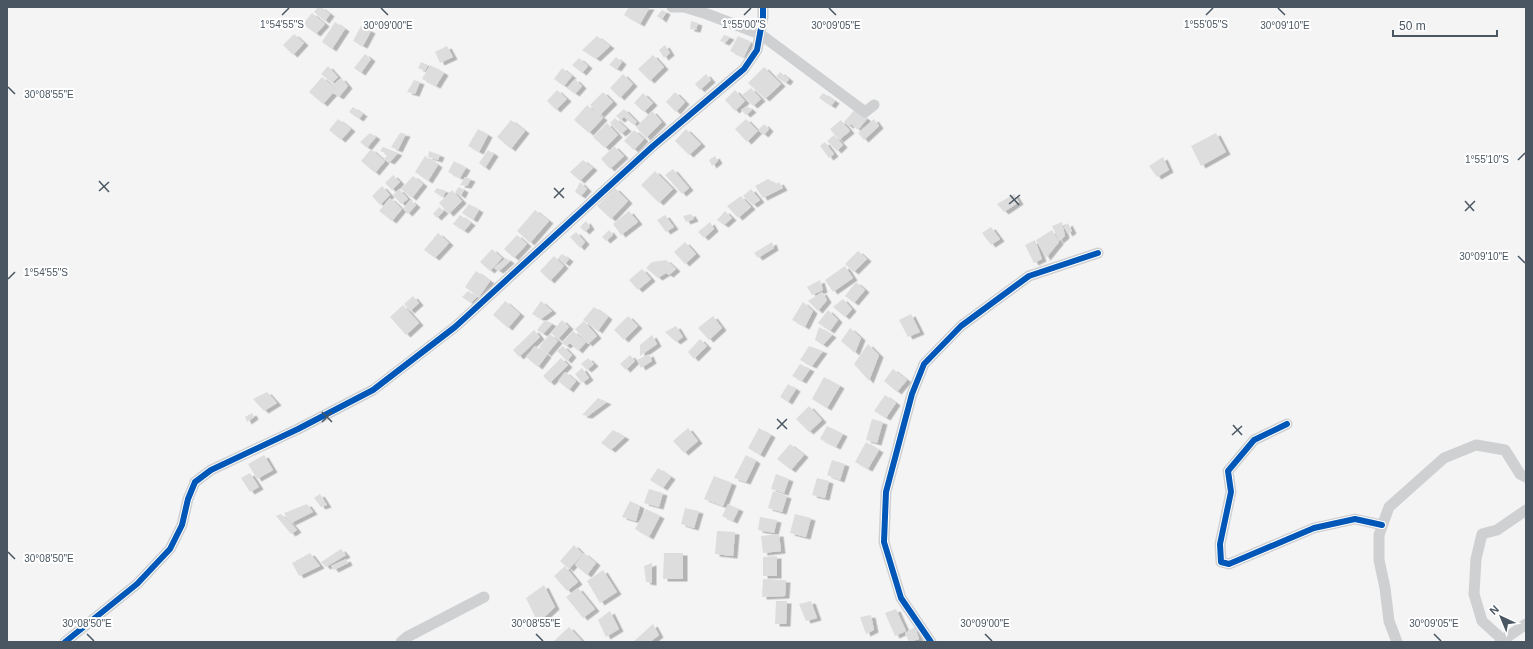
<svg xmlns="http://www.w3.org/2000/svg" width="1533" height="649" font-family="Arial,sans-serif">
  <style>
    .building { fill: #ddddde; filter: url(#shadow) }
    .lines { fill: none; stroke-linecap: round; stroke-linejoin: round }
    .street { stroke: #ced0d2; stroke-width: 11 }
    .cycleway-casing { stroke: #fff; stroke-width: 8 }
    .cycleway { stroke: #0057b8; stroke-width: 6 }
    .ticks { fill: none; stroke: #4a5661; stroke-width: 1.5 }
    .ticks-label { font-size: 10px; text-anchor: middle; fill: #4a5661; stroke: #fff; stroke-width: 4; stroke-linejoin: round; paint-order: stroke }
  </style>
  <defs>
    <filter id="shadow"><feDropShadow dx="4.5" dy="2.5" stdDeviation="0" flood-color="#0004"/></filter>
  </defs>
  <rect width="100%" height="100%" fill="#f4f4f4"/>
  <g class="building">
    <path d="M318,7H321L330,14L325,21L314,12Z"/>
    <path d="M629,7H650L640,24L624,15Z"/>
    <path d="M662,10L666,12L662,20L657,16Z"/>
    <path d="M312,13L325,24L316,34L303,24Z"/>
    <path d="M691,21L698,23L696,30L690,29Z"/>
    <path d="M335,22L345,29L332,49L322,42Z"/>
    <path d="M361,26L371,31L363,46L353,41Z"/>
    <path d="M294,34L304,43L293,55L283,45Z"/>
    <path d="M724,35L730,37L725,43L720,41Z"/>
    <path d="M597,36L610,46L596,59L582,50Z"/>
    <path d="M738,36L751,42L744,57L730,51Z"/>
    <path d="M665,45L670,53L664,58L659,50Z"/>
    <path d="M447,46L453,57L440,63L435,52Z"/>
    <path d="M365,54L371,59L361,73L354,68Z"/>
    <path d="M653,55L664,67L650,81L638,69Z"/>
    <path d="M616,57L622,62L617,69L609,65Z"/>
    <path d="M579,58L588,66L582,73L572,65Z"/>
    <path d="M421,62L428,65L425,71L418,68Z"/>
    <path d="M430,65L444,73L436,86L422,79Z"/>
    <path d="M328,66L338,77L332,83L321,74Z"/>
    <path d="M764,67L781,84L765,99L748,83Z"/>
    <path d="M562,68L572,76L564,86L554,79Z"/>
    <path d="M780,72L789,79L786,83L776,77Z"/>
    <path d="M623,74L633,84L620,98L610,88Z"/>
    <path d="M706,74L711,80L700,90L695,84Z"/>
    <path d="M322,77L336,89L333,85L341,78L348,86L339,97L333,93L323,104L309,92Z"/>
    <path d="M575,79L582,86L575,94L567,88Z"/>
    <path d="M414,80L420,82L415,94L407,92Z"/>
    <path d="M751,88L761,99L753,106L742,95Z"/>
    <path d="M557,90L567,99L556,110L547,101Z"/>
    <path d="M735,90L745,101L735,111L725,100Z"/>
    <path d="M603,92L613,102L600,115L590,105Z"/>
    <path d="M675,92L685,102L676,112L666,102Z"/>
    <path d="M643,93L653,103L644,112L634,103Z"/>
    <path d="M823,93L835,101L831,106L819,98Z"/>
    <path d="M587,105L603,118L589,133L574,120Z"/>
    <path d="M747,106L752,110L746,115L741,110Z"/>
    <path d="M353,107L363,114L359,119L349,112Z"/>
    <path d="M857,107L860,114L867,119L858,130L851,124L849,126L844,122Z"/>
    <path d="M624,109L637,122L634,125L624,117L620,120L616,116Z"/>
    <path d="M652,111L662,122L646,138L636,127Z"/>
    <path d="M615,118L627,129L621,134L610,123Z"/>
    <path d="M338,119L351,129L341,140L329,130Z"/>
    <path d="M746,119L758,131L747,142L735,129Z"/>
    <path d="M874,119L879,126L864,140L858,133Z"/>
    <path d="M511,120L525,131L511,149L497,137Z"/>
    <path d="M841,120L850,131L839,140L830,129Z"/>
    <path d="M607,123L618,135L605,148L593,137Z"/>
    <path d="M764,124L769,129L764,135L758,130Z"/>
    <path d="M478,129L488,135L479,152L468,146Z"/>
    <path d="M686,129L701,144L689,155L675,141Z"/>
    <path d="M634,130L644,139L634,150L624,141Z"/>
    <path d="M370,133L376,137L367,148L360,142Z"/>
    <path d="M400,133L406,134L398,150L391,147Z"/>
    <path d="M1216,133L1226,152L1201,166L1191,146Z"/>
    <path d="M834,135L843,145L837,151L827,141Z"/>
    <path d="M825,142L834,154L829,158L820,146Z"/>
    <path d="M614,146L624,156L610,169L601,159Z"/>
    <path d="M383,147L398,153L390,162L384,159L388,154L380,151Z"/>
    <path d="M371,149L385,161L375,173L361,161Z"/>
    <path d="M488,150L494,154L485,168L479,163Z"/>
    <path d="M429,151L440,155L438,160L428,157Z"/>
    <path d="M425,156L438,165L428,181L415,172Z"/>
    <path d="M715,156L718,161L712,166L709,160Z"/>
    <path d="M1163,157L1169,170L1157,177L1149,166Z"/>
    <path d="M583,160L593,168L580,181L570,172Z"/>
    <path d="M454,161L466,168L460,178L448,172Z"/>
    <path d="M673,169L689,188L682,194L665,175Z"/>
    <path d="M655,171L673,189L659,203L641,185Z"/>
    <path d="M393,175L400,182L392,190L385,183Z"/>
    <path d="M413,176L423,184L412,198L401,189Z"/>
    <path d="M465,177L471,179L467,186L460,185Z"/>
    <path d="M768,179L776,184L779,182L783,188L763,198L755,186Z"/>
    <path d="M580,182L587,189L581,196L575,192Z"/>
    <path d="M382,186L390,195L380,205L372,196Z"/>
    <path d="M459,187L464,190L461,196L455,192Z"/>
    <path d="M437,188L446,191L443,197L434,192Z"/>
    <path d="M615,188L628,201L611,219L597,206Z"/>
    <path d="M399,189L408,199L401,204L393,195Z"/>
    <path d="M751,189L760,200L753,205L743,196Z"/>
    <path d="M452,190L462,201L449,214L439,203Z"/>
    <path d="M1014,194L1019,202L1004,212L997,204Z"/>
    <path d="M741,196L751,207L738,218L727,206Z"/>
    <path d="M390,198L402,209L392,221L379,211Z"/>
    <path d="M410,200L416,205L408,214L403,209Z"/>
    <path d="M469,204L479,210L473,220L462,213Z"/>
    <path d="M439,207L444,211L437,218L433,214Z"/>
    <path d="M535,210L549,221L530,243L517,231Z"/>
    <path d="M629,211L638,222L621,235L613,224Z"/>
    <path d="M725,211L732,218L724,225L717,220Z"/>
    <path d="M691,214L694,219L686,222L683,216Z"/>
    <path d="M460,215L471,223L464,231L453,224Z"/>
    <path d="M665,215L674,227L666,232L657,220Z"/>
    <path d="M586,221L590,227L585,232L580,227Z"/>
    <path d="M710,222L714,229L704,238L698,232Z"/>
    <path d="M1062,222L1065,236L1059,241L1052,226Z"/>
    <path d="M1068,223L1072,231L1068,234L1064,227Z"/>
    <path d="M991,227L1000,239L991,245L982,233Z"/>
    <path d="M609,230L613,235L606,241L602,237Z"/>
    <path d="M1052,230L1059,242L1046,258L1036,240Z"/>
    <path d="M576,232L585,242L580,248L570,237Z"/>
    <path d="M438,233L449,243L435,258L424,250Z"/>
    <path d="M517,235L527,244L514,258L504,249Z"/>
    <path d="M1035,240L1042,259L1034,263L1025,245Z"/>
    <path d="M685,242L696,254L685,264L674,252Z"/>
    <path d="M772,242L774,248L758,258L754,253Z"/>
    <path d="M492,249L502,258L490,271L480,262Z"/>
    <path d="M858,251L867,259L854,272L845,264Z"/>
    <path d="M562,254L569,259L565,264L558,258Z"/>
    <path d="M554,256L564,266L550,281L540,271Z"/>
    <path d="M506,258L510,261L499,271L494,268Z"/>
    <path d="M666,260L676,269L669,275L666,273L658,278L646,268L652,262Z"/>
    <path d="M845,266L853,278L833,292L825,280Z"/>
    <path d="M642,269L651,279L638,290L629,280Z"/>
    <path d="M476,271L490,281L479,297L465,287Z"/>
    <path d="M820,280L823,290L812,295L807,287Z"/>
    <path d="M856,282L865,290L854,303L845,296Z"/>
    <path d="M468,291L477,297L471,303L462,297Z"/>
    <path d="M822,292L827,300L818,311L808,301Z"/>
    <path d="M413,296L419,303L410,311L404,304Z"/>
    <path d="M843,299L852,309L845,317L833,307Z"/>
    <path d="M505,301L520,314L508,328L493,315Z"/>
    <path d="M541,301L552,311L541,319L532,314Z"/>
    <path d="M803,302L813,311L805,327L792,320Z"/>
    <path d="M403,305L419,323L406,335L390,317Z"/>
    <path d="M594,307L608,317L598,331L583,320Z"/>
    <path d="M828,310L838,320L830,331L818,323Z"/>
    <path d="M911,314L920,332L908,337L899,320Z"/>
    <path d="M628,316L638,326L624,340L614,330Z"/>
    <path d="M713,316L722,328L709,340L698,328Z"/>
    <path d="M545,320L552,324L543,334L537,330Z"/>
    <path d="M562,320L569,327L558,339L551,333Z"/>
    <path d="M584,321L597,336L588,344L575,329Z"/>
    <path d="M676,326L683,337L676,342L665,332Z"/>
    <path d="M819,327L832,335L823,345L815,340Z"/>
    <path d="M850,328L861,338L855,353L841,341Z"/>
    <path d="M534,330L540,337L519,357L513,350Z"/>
    <path d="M573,331L586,342L578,351L570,343L566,346L562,343Z"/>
    <path d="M550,334L558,341L547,354L539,347Z"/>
    <path d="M652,335L657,344L640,356V345Z"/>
    <path d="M700,339L707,346L694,359L688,352Z"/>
    <path d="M868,344L879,355L869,381L854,364Z"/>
    <path d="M535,346L547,355L538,367L526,357Z"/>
    <path d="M563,346L572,355L567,361L557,351Z"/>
    <path d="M809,346L823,351L812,366L800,360Z"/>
    <path d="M649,354L652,361L641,368L637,360Z"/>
    <path d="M630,355L635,361L626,370L620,364Z"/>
    <path d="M561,358L568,365L550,383L543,376Z"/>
    <path d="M588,358L594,364L587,370L581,364Z"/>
    <path d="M800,364L810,369L802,381L792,376Z"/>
    <path d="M582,368L589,378L582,383L575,374Z"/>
    <path d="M893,369L907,380L897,392L884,381Z"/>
    <path d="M565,372L576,381L569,390L558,381Z"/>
    <path d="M824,377L840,386L827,408L812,399Z"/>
    <path d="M788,384L796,389L788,402L780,397Z"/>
    <path d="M267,392L277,403L264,411L253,399Z"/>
    <path d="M885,395L896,403L886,418L874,411Z"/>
    <path d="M598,398L607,402L588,416L582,415Z"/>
    <path d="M809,406L822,420L809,432L796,419Z"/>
    <path d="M252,413L254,417L247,422L245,417Z"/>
    <path d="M872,419L883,422L877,443L866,440Z"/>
    <path d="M827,426L843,434L836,447L820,439Z"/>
    <path d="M688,428L698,441L684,453L673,441Z"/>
    <path d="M759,428L771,435L760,455L748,448Z"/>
    <path d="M613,430L625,437L611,450L601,443Z"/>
    <path d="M866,442L879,450L868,469L855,462Z"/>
    <path d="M790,444L804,455L791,470L777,459Z"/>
    <path d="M264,455L273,470L257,479L248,464Z"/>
    <path d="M746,455L756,461L746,482L734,478Z"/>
    <path d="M832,460L845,464L840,480L827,475Z"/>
    <path d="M658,468L671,477L663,488L650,480Z"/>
    <path d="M250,473L259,487L250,492L241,478Z"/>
    <path d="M776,474L789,479L784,493L771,489Z"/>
    <path d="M714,476L732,483L723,506L704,499Z"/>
    <path d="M817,478L829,481L825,498L812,495Z"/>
    <path d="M649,489L663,493L659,507L644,503Z"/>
    <path d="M773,491L787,496L782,512L768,508Z"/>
    <path d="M320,494L327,505L321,507L314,498Z"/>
    <path d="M630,501L640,506L636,521L622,517Z"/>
    <path d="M307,504L313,512L291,523L284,513Z"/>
    <path d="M728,504L739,509L733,521L722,516Z"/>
    <path d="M685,508L699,511L694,528L681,524Z"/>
    <path d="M646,509L660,516L649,537L635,529Z"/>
    <path d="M281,514L290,522L297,530L291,534L276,516Z"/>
    <path d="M795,514L811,518L806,537L790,533Z"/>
    <path d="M760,517L777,520L774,533L758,530Z"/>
    <path d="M717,531L735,532L733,556L715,554Z"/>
    <path d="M779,534L781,551L763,553L761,536Z"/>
    <path d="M574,545L583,554L569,569L560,561Z"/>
    <path d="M341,549L346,555L326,567L321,562Z"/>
    <path d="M310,553L320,566L299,576L292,563Z"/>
    <path d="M584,553L596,563L587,575L575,565Z"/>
    <path d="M664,553H683V579H663Z"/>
    <path d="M777,556V576H763V557Z"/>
    <path d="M346,559L348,563L334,570L331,566Z"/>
    <path d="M652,563V583L646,582L644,566Z"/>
    <path d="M565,566L578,582L567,591L554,576Z"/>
    <path d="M603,570L617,592L600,603L587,581Z"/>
    <path d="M763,579L786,580L785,596L762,597Z"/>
    <path d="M544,585L555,607L538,623L526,598Z"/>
    <path d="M578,588L595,609L583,618L566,597Z"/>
    <path d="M776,601H787L786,624H775Z"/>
    <path d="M811,601L817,618L806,621L799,604Z"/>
    <path d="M896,609L906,631L895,636L885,613Z"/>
    <path d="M610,611L619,629L606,637L598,620Z"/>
    <path d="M871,615L874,630L866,634L860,617Z"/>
    <path d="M653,624L659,635L650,642H633Z"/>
    <path d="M569,627L583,642L554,641Z"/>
    <path d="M915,627L919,639L909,642L905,633Z"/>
  </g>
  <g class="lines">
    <g class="street">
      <path d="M672,7H684L707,14L760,34L865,112L874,105"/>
      <path d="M1287,424L1254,440L1228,471L1231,492L1220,544L1221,562L1229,564L1314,528L1355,519L1382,525"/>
      <path d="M1503,640L1482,621L1474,594L1476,559L1482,534L1497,530L1526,510"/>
      <path d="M65,642L137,584L170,549L182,525L188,499L195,482L211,470L298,429L373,390L455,327L653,146L744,69L757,50L763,17V7"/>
      <path d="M401,642L407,637L484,597"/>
      <path d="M931,642L901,598L884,542L886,492L912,394L924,364L961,326L1029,276L1098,253"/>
      <path d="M1397,642L1389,621L1385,588L1379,560V535L1389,507L1444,458L1476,445L1505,450L1520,474L1526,477"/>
      <path d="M1500,642L1526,624"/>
    </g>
    <g class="cycleway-casing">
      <g id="cycleway">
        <path d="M1287,424L1254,440L1228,471L1231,492L1220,544L1221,562L1229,564L1314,528L1355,519L1382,525"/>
        <path d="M65,642L137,584L170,549L182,525L188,499L195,482L211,470L298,429L373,390L455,327L653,146L744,69L757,50L763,17V7"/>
        <path d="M931,642L901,598L884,542L886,492L912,394L924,364L961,326L1029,276L1098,253"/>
      </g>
    </g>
    <use href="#cycleway" class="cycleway"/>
  </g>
  <path class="ticks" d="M381,8L388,15M829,8L836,15M1278,8L1285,15M282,15L289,8M744,15L751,8M1206,15L1213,8M8,87L15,94M1518,160L1525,153M99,181L109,192M554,188L564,198M99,191L109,182M1010,195L1019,205M554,198L564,188M1465,201L1474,211M1009,204L1020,195M1465,211L1475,201M1518,256L1525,263M8,279L15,272M322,412L332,422M777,419L787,429M322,422L332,412M1233,425L1242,435M777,429L787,419M1232,435L1242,426M8,552L15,559M87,634L94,641M536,634L543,641M985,634L992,641M1434,634L1441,641"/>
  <g class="ticks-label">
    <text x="282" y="28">1°54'55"S</text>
    <text x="744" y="28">1°55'00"S</text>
    <text x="1206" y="28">1°55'05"S</text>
    <text x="1285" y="29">30°09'10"E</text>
    <text x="388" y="29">30°09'00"E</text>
    <text x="836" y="29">30°09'05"E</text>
    <text x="49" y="98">30°08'55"E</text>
    <text x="1487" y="163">1°55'10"S</text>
    <text x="1484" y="260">30°09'10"E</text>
    <text x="46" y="276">1°54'55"S</text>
    <text x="49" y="562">30°08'50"E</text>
    <text x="87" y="627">30°08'50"E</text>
    <text x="536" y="627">30°08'55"E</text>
    <text x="985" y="627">30°09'00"E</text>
    <text x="1434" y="627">30°09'05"E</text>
  </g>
  <rect width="1533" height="649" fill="none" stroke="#4a5661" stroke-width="16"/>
  <g transform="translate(1501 617) rotate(316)" stroke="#ffffff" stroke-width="3" paint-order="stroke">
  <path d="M0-3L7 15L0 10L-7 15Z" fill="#4a5661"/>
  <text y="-6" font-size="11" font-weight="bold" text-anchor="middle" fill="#4a5661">N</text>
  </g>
  <path d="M1393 30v6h104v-6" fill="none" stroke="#4a5661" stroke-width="2"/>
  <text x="1399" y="30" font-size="12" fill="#4a5661" stroke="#ffffff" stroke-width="3" paint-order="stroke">50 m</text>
</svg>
